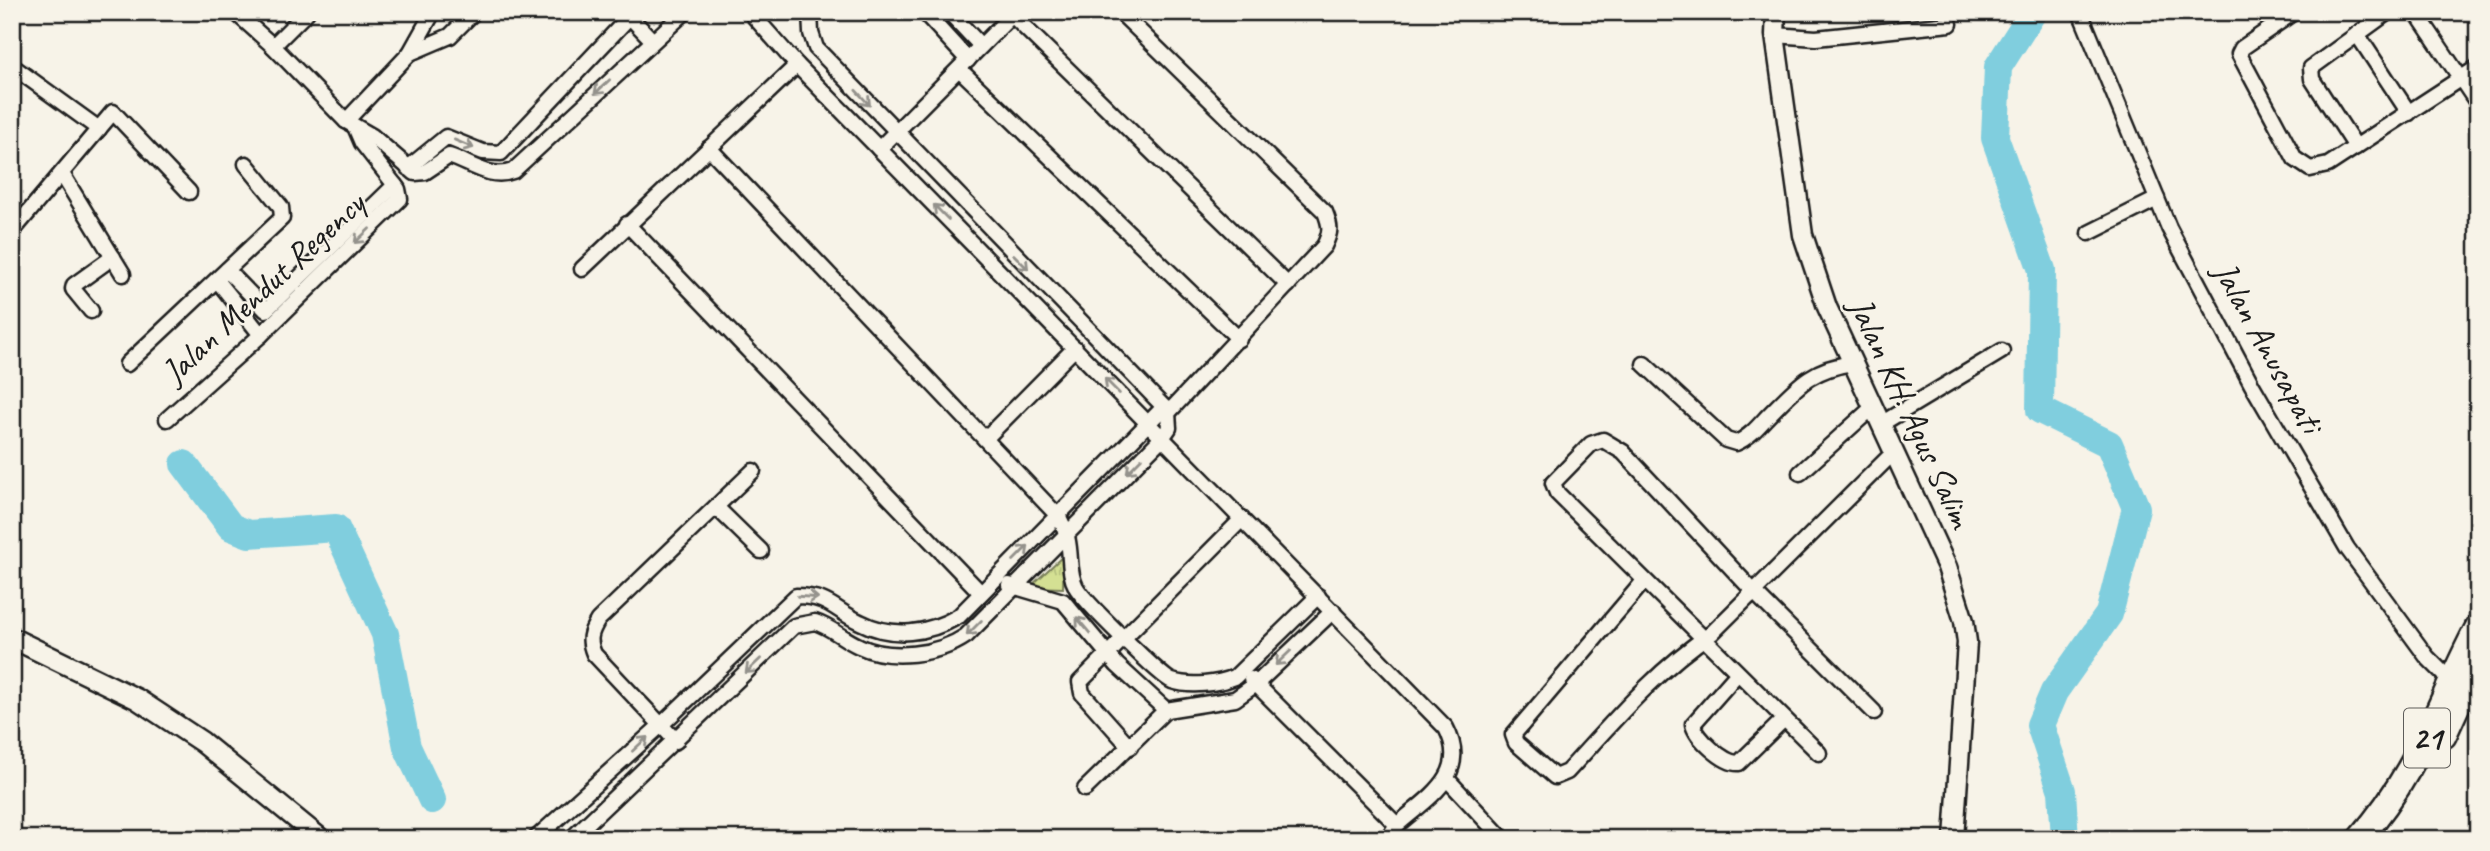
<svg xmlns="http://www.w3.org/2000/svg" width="2490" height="851" font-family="Caveat,sans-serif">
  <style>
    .grass { fill: url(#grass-tufts); stroke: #787e58; stroke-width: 2 }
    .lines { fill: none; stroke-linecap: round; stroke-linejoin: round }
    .river { stroke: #80cede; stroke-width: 28 }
    .minor-casing { stroke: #1c1c1c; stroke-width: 19 }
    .tertiary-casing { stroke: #1c1c1c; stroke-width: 23 }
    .secondary-casing { stroke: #1c1c1c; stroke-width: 24 }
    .trunk-casing { stroke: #1c1c1c; stroke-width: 28 }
    .minor { stroke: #f7f3e8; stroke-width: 14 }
    .tertiary { stroke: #f7f3e8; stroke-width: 18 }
    .secondary { stroke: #f7f3e8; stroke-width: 19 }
    .trunk { stroke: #f7f3e8; stroke-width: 23 }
    .oneway { stroke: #94928c }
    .labels { text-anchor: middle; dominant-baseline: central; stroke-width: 5; stroke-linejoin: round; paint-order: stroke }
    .shield { fill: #f7f3e8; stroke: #5e5c59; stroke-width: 2 }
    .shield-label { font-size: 33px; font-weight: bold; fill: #1c1c1c }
    .street-label { font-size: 35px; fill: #1c1c1c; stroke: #f7f3e8 }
  </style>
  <defs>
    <pattern id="grass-tufts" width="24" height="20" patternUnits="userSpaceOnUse" patternTransform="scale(1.75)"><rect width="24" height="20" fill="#d4e093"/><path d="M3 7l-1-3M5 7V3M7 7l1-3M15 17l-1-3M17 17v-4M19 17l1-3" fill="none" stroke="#b5c07e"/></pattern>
  </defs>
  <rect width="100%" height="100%" fill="#f7f3e8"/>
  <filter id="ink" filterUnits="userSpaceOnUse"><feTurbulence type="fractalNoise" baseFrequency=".0143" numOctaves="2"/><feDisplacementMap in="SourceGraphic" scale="14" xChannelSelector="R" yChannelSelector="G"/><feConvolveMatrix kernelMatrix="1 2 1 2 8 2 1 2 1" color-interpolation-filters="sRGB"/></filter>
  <g filter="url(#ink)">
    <path class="grass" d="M1064,555L1063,588L1030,587Z"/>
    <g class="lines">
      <g class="river">
        <path d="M2033,12L1998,67L1995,138L2042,270L2040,410L2109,444L2136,508L2109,614L2054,692L2040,725L2062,791L2065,839"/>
        <path d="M184,464L231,527L249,534L336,528L385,634L407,747L432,800"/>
      </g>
      <g class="minor-casing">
        <g id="minor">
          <path d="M235,12L273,46L346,121L372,136L415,173L425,172L449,156C471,163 490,180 513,171L685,12"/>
          <path d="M433,12L410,53L450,36L474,12"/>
          <path d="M750,12L797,65L1446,728C1471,775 1427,798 1397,825"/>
          <path d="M810,12L811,33L816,48L1164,407"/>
          <path d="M924,12L968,60"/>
          <path d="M949,12L981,46"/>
          <path d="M1120,12L1325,212C1331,227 1331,232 1324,246L1168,413"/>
          <path d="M2080,12L2169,228L2252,385L2347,548L2427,657L2456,686"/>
          <path d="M2294,12L2242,48L2239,54L2295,159L2310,169L2328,165L2478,67"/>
          <path d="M2416,12L2478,104"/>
          <path d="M1012,15L1288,285"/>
          <path d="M630,17L652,40"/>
          <path d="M2357,34L2409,113"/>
          <path d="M1775,35L1816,38L1950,24"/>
          <path d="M273,46L307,12"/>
          <path d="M12,66L99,129"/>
          <path d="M959,69L1239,339"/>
          <path d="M346,121L410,53"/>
          <path d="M2356,147L2312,79L2311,68L2388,12"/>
          <path d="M709,148L1058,516C1076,544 1065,567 1076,587C1082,599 1161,677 1172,681C1190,687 1218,684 1235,677L1318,596"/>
          <path d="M879,149L1015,12"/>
          <path d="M408,168L446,137L483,152L501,153L634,12"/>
          <path d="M62,174L123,274"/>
          <path d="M627,224L980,592"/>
          <path d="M12,226L16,227L113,112L189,192"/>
          <path d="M2089,233L2157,199"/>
          <path d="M582,269L797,65"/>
          <path d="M227,270L266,310L395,185"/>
          <path d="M217,280L261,335"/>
          <path d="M91,311L73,289L74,285L113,257"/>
          <path d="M127,364L282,218L281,207L246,164"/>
          <path d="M1644,364L1726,440L1736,443C1748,438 1757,428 1766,418C1796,388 1809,369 1853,363"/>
          <path d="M167,419L261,335L400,199L398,189L362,143L356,129"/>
          <path d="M1881,424L2002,351"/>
          <path d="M985,439L1075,348"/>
          <path d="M1800,473L1873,407"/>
          <path d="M716,507L761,551"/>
          <path d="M1644,581L1513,735L1516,743L1555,777L1567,772C1612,723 1655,671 1712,633L1894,452"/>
          <path d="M1009,585L1063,601L1117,665L1166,710L1235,699L1256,684L1333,611"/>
          <path d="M1737,674L1693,724C1696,738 1724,764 1739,763L1784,719"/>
          <path d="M1251,679L1397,825L1387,839"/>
          <path d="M676,741L594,654C588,640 590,633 598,620L753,471"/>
          <path d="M1130,747L1082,693L1080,682L1242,519"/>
          <path d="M1819,753L1557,493L1553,483L1591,444L1603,440L1623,452L1754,592L1874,712"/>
          <path d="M1448,780L1503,839"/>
          <path d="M1085,789L1166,710"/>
          <path d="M535,839L661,725L796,596C829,596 834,610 860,622C893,639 928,634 959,616L1164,407L1168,413"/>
          <path d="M571,839L794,626L815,622C831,627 843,639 859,646C890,661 938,655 966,636L1162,438L1169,428L1168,413"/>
        </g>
      </g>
      <g class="tertiary-casing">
        <path id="tertiary" d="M1776,12L1775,35L1803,235L1827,307L1947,567L1964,621L1967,642L1954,839"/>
      </g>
      <g class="secondary-casing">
        <path id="secondary" d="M12,638L137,699L202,742L321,839"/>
      </g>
      <g class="trunk-casing">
        <g id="trunk">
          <path d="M2444,736L2478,662"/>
          <path d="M2359,839C2420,771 2437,703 2478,626"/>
        </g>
      </g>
      <use href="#minor" class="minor"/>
      <use href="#tertiary" class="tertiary"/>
      <use href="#secondary" class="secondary"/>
      <use href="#trunk" class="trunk"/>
    </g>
    <defs><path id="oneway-shaft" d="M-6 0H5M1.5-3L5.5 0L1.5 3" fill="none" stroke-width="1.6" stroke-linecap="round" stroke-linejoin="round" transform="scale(1.75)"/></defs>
    <g class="oneway">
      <use href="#oneway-shaft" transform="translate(602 87) rotate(137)"/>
      <use href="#oneway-shaft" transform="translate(863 98) rotate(47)"/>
      <use href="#oneway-shaft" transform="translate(464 144) rotate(23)"/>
      <use href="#oneway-shaft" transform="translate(941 212) rotate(-135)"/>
      <use href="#oneway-shaft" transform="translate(362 236) rotate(136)"/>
      <use href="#oneway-shaft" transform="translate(1021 262) rotate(46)"/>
      <use href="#oneway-shaft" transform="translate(1112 386) rotate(-135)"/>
      <use href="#oneway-shaft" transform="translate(1134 466) rotate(135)"/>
      <use href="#oneway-shaft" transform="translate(1021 553) rotate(-45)"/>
      <use href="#oneway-shaft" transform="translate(808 597) rotate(4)"/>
      <use href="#oneway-shaft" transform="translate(1083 625) rotate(-130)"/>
      <use href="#oneway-shaft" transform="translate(974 628) rotate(135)"/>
      <use href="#oneway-shaft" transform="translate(1283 658) rotate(136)"/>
      <use href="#oneway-shaft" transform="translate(753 666) rotate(136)"/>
      <use href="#oneway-shaft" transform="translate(640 744) rotate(-43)"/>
    </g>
  </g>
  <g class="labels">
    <rect class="shield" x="2404" y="708.5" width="46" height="59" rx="5"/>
    <g class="shield-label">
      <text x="2427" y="738">21</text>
    </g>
    <g class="street-label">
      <text transform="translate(263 288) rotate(-43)">Jalan Mendut Regency</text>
      <text transform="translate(2268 347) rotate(61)">Jalan Anusapati</text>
      <text transform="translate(1911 412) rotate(65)">Jalan KH. Agus Salim</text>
    </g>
  </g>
  <rect width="2490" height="851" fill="none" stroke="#f7f3e8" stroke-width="42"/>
  <rect x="21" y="21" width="2448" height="809" fill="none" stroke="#1c1c1c" stroke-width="2.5" filter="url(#ink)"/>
</svg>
